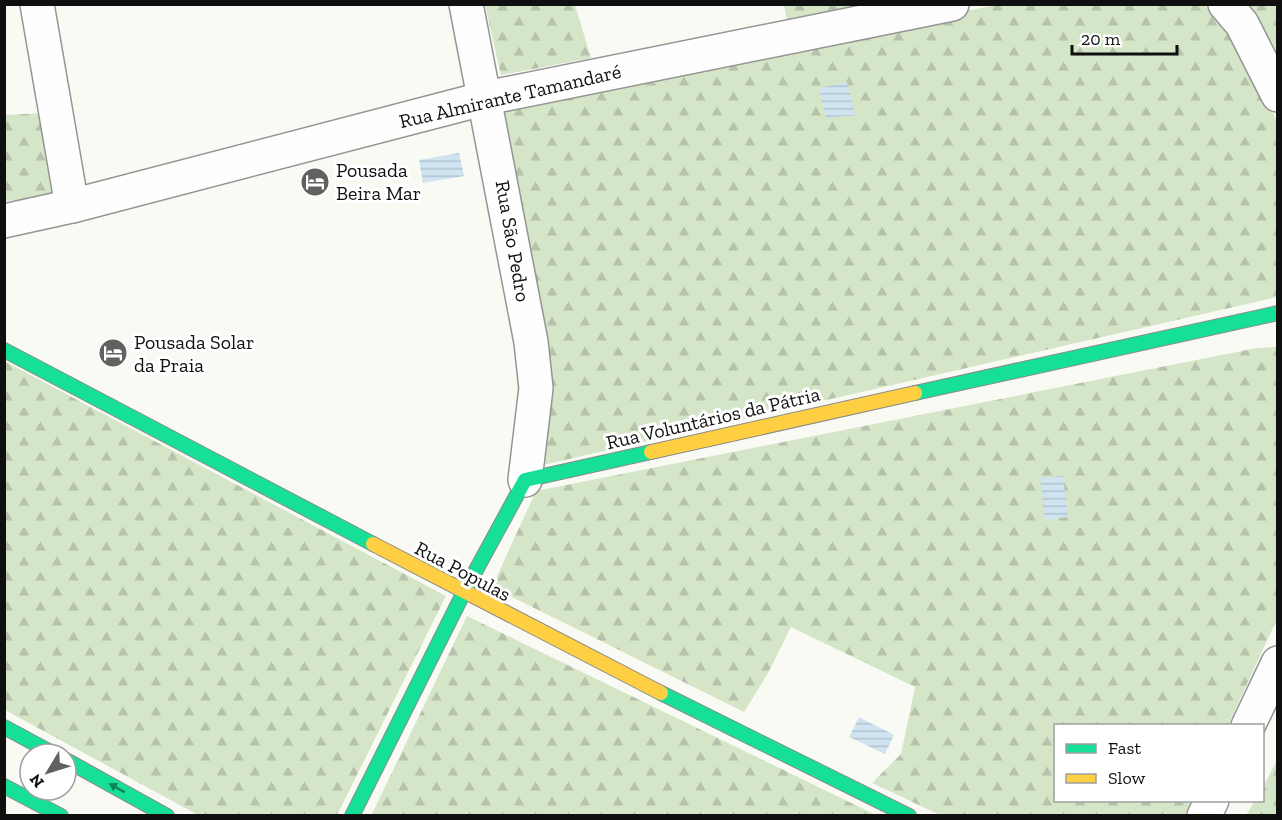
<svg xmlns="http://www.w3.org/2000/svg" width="1282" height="820" font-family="'Zilla Slab',serif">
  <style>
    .forest { fill: url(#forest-firs) }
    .water { fill: url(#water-rules) }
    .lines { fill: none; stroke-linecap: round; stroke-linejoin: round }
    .street-casing { stroke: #959593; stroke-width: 36 }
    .fast-casing { stroke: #8b8b89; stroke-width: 16 }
    .slow-casing { stroke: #8b8b89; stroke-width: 16 }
    .street { stroke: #fefefe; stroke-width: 33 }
    .fast { stroke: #16e098; stroke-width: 14 }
    .slow { stroke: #ffcf43; stroke-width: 14 }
    .oneway { fill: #13825a }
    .labels { text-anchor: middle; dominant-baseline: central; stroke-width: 6; stroke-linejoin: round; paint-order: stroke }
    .street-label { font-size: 20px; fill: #0f0f0f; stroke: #fff }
    .poi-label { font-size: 20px; fill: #0f0f0f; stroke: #fff; text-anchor: start }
  </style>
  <defs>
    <pattern id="forest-firs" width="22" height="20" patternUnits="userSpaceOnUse" patternTransform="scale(1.5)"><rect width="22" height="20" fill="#d5e5c7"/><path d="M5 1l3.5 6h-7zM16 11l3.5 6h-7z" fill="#b6c3aa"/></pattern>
    <pattern id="water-rules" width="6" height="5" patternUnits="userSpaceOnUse" patternTransform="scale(1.5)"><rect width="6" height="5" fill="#cfe4f0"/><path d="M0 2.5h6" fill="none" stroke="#b1c2cd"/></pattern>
  </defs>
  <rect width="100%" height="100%" fill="#fafaf5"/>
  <g class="forest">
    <path d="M485,5H575L591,58L501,75Z"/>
    <path d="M784,5H902L789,29Z"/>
    <path d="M995,5H1204L1238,35L1277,122V297L534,467L497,108Z"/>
    <path d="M1247,5H1277V53Z"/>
    <path d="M45,113L64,197L5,201L4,115Z"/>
    <path d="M1277,347V619L1228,725L1056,726V800L1192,801L1185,815H940L872,783L901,754L915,687L791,627L767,675L744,712L492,587L536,491L1257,348Z"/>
    <path d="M4,361L446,596L337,815H198L5,710Z"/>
    <path d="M467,616L876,815L371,816Z"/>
    <path d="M1277,760V815H1246L1255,801L1262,800L1263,787Z"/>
  </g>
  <g class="water">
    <path d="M847,82L855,115L826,118L819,88Z"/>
    <path d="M459,153L464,176L423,183L419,160Z"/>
    <path d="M1063,476L1068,517L1045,520L1040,478Z"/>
    <path d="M859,717L894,735L885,754L849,737Z"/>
  </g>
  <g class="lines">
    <g class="street-casing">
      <g id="street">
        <path d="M37,4L72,206"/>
        <path d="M466,4L531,342L536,388L525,480"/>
        <path d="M1225,4L1242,24L1278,95"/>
        <path d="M4,221L72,206L486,98L952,4"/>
        <path d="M1248,726L1278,663"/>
        <path d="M1204,816L1212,800"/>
      </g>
    </g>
    <g class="fast-casing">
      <g id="fast">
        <path d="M4,350L373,544"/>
        <path d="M915,393L1278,313"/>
        <path d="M661,693L909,816"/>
        <path d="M4,727L54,754"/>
        <path d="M66,760L167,816"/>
        <path d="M4,786L61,816"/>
        <path d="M352,816L463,594L525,480L651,452"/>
      </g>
    </g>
    <g class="slow-casing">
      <g id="slow">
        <path d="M651,452L915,393"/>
        <path d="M373,544L661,693"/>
      </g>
    </g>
    <use href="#street" class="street"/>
    <use href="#fast" class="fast"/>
    <use href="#slow" class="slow"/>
  </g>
  <defs><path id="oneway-solid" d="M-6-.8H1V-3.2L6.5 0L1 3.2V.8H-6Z" transform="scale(1.5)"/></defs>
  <use class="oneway" href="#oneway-solid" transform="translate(117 788) rotate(-151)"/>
  <defs>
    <g id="hotel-disc" transform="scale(1.5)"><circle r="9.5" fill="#616160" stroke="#fff"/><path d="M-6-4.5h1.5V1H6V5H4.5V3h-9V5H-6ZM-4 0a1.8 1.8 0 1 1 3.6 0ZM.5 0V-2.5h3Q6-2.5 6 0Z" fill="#fff"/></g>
  </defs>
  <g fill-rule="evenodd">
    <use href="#hotel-disc" x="315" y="182"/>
    <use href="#hotel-disc" x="113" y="353"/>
  </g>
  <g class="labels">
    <g class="street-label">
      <text transform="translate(510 96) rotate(-13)">Rua Almirante Tamandaré</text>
      <text transform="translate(513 241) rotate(80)">Rua São Pedro</text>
      <text transform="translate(713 418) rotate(-13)">Rua Voluntários da Pátria</text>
      <text transform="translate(463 571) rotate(28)">Rua Populas</text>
    </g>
    <g class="poi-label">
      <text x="336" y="170">Pousada<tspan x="336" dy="23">Beira Mar</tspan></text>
      <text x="134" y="342">Pousada Solar<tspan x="134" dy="23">da Praia</tspan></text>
    </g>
  </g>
  <rect width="1282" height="820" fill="none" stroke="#0f0f0f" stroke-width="12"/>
  <rect x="1054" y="724" width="210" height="78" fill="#ffffff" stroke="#9f9f9f" stroke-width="1.5"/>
  <rect x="1066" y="744" width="30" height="9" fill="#16e098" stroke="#9f9f9f" stroke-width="1.5"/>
  <text x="1108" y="754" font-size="18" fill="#0f0f0f">Fast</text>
  <rect x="1066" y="774" width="30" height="9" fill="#ffcf43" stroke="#9f9f9f" stroke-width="1.5"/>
  <text x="1108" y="784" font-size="18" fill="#0f0f0f">Slow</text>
  <g transform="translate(48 772) rotate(232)"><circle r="28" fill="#ffffff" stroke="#9f9f9f" stroke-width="1.5"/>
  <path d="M0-4.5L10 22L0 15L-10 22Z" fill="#616160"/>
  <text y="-9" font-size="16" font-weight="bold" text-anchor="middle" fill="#0f0f0f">N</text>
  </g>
  <path d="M1072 45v9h105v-9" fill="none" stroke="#0f0f0f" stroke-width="3"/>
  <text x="1081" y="45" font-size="18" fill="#0f0f0f" stroke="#ffffff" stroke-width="4.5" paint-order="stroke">20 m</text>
</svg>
